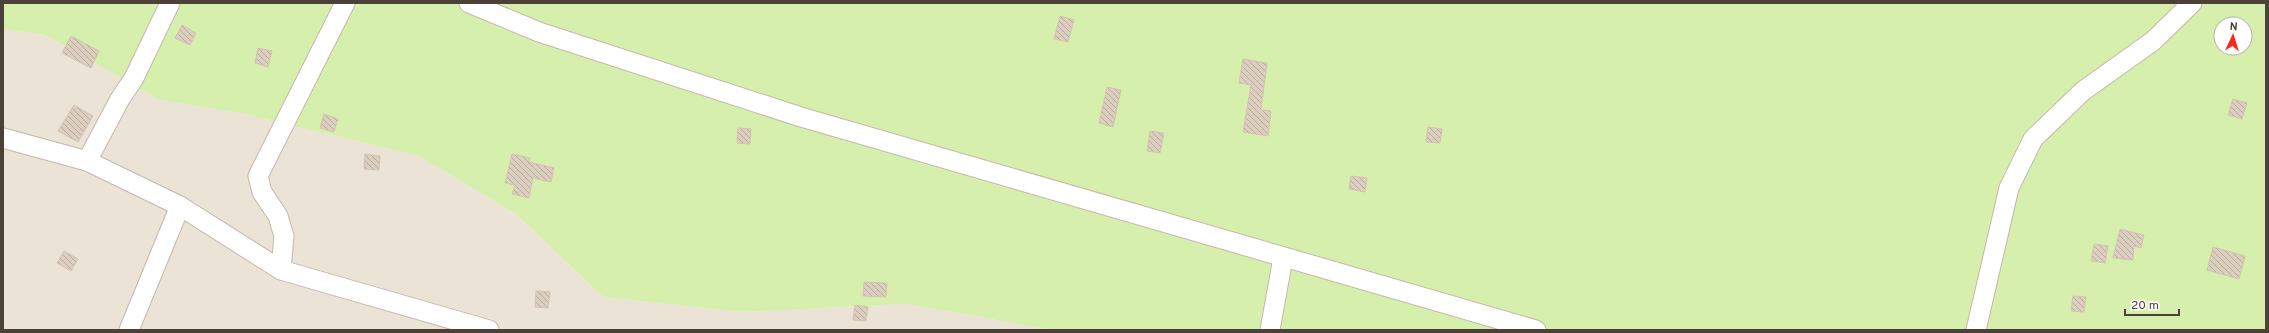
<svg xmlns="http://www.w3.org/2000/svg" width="2269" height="333" font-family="Overpass,sans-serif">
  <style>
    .residential { fill: #ebe3d6 }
    .green { fill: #d7efad; fill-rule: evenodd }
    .building { fill: url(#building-back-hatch); stroke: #d5c3af }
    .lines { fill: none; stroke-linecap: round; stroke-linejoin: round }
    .street-casing { stroke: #c3b8aa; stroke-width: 21 }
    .street { stroke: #fff; stroke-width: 19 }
  </style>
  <defs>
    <pattern id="building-back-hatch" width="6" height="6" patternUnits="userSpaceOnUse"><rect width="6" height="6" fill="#dccfc0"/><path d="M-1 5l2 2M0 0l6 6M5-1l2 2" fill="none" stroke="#b4aa9d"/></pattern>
  </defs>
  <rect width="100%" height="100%" fill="#f6f1e9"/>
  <path class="residential" d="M3,29L45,35L160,100L245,114L419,156L516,214L603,297L742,312L906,304L1053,330H3Z"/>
  <path class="green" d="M3,3H2266V330H1053L906,304L742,312L603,297L516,214L419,156L245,114L160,100L45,35L3,29ZM2221,24H2245V48H2221Z"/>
  <g class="building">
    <path d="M1060,16L1074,20L1068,42L1054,39Z"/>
    <path d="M182,25L196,33L190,45L175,38Z"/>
    <path d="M71,36L99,51L91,68L62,53Z"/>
    <path d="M258,48L272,51L268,67L255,63Z"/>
    <path d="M1243,59L1267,63L1261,110L1271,111L1268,136L1243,132L1251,85L1239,83Z"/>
    <path d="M1107,87L1121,90L1113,127L1099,123Z"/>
    <path d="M2233,99L2247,103L2242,119L2228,115Z"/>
    <path d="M74,105L93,116L78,142L58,131Z"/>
    <path d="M324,114L338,119L334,132L320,128Z"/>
    <path d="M1428,127L1442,129L1440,143L1426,142Z"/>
    <path d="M738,128L751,129L750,144L737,143Z"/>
    <path d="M1150,131L1164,133L1160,153L1147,151Z"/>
    <path d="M365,154L380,156L379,170L364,169Z"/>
    <path d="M512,154L530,158L529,162L554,168L551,182L533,178L529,198L512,194L515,185L505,183Z"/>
    <path d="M1351,176L1367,178L1365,192L1349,189Z"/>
    <path d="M2120,229L2144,235L2141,248L2134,246L2133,260L2113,258Z"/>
    <path d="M2094,244L2108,246L2105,263L2091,261Z"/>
    <path d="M2213,247L2245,256L2239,279L2207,270Z"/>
    <path d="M64,251L78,259L71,271L57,263Z"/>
    <path d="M864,282L887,283L886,297L863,296Z"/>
    <path d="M536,291L550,292L548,308L535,307Z"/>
    <path d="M2073,296L2086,297L2084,312L2071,311Z"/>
    <path d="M855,305L868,307L866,321L853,320Z"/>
  </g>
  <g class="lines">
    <g class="street-casing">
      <g id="street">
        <path d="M469,3L539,32L801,117L1536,330"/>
        <path d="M3,138L87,161L180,206L281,270L489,330"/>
        <path d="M87,161L120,99L134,78L170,3"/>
        <path d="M281,270L284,236L278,216L262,192L258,176L345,3"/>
        <path d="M129,330L180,206"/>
        <path d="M1270,330L1283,258"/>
        <path d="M1976,330L2009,188L2033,139L2083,91L2153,41L2192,3"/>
      </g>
    </g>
    <use href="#street" class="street"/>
  </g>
  <rect width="2269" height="333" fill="none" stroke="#4b4136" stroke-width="8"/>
  <g transform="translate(2233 36) rotate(4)"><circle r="19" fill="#ffffff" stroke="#b7b3af"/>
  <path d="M0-3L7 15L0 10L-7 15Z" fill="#ff2717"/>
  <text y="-6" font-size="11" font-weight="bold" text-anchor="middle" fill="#4b4136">N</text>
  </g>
  <path d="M2125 309v6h54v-6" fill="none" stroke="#4b4136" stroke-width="2"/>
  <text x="2131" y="309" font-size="12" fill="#4b4136" stroke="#ffffff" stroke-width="3" paint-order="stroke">20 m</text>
</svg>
